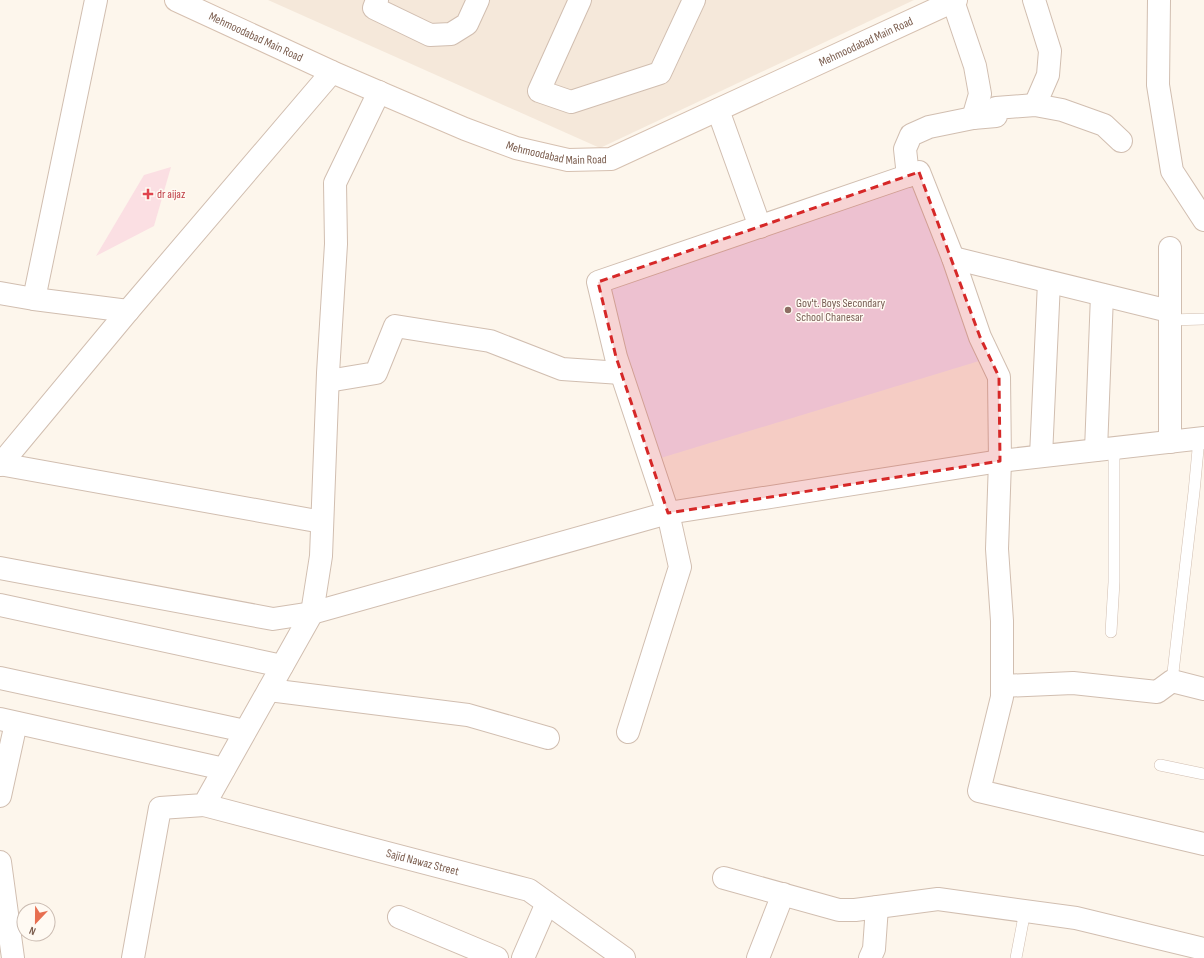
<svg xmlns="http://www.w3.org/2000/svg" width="1204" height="958" font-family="'Sofia Sans Condensed',sans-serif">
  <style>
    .residential { fill: #f5e8da }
    .education { fill: #f3e8fa }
    .medical { fill: #fbdfe3 }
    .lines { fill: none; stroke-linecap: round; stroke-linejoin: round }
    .lane-casing { stroke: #d1beb0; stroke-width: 12 }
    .street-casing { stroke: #d1beb0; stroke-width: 24 }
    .secondary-casing { stroke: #d6c0b0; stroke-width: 24 }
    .lane { stroke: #fff; stroke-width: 11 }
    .street { stroke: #fff; stroke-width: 22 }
    .secondary { stroke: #fff; stroke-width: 22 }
    .marked { fill: #d62828; fill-opacity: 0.2; stroke: #d62828; stroke-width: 3; stroke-dasharray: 8 5; stroke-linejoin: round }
    .health-dot { fill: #e0444e; stroke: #fffaf3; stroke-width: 1.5 }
    .education-dot { fill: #8d6e63; stroke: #fffaf3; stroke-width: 1.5 }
    .labels { text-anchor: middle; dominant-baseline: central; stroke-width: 3; stroke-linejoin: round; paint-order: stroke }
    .street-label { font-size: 12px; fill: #7a5c4d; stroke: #fffaf3 }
    .health-label { font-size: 12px; fill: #be3a42; stroke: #fffaf3; text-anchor: start }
    .education-label { font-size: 12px; fill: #785e54; stroke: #fffaf3; text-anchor: start }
  </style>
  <rect width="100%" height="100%" fill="#fdf6ec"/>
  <path class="residential" d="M268,0H914L600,148Z"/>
  <path class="education" d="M919,172L989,358L651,461L598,282Z"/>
  <path class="medical" d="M171,167L154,226L96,256L144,175Z"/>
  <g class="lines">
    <g class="lane-casing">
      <g id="lane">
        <path d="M1170,320L1204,319"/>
        <path d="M1111,632L1114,582V448"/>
        <path d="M1172,681L1194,492L1199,439"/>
        <path d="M1160,765L1204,774"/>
        <path d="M1016,958L1025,911"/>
      </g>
    </g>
    <g class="street-casing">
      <g id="street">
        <path d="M377,0L374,8L430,35L451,34L467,24L478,0"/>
        <path d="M580,0L539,91L571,102L660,73L694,0"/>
        <path d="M1034,0L1050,51L1048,75L1035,105"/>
        <path d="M1159,0L1158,85L1172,171L1204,220"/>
        <path d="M953,1L975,66L980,94L973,118"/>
        <path d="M718,110L760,227"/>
        <path d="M908,176L905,149L911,135L929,127L973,118L996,116V108L1035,105L1062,110L1104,125L1121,141"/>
        <path d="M1170,248V442"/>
        <path d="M953,258L1169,311"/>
        <path d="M0,293L34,299L128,311"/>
        <path d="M34,299L96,0"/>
        <path d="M328,381L376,373L395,326L490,341L562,369L621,373"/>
        <path d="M1096,450L1102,295"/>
        <path d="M1041,456L1049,282"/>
        <path d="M0,464L322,522"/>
        <path d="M0,465L128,311L332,72"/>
        <path d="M0,568L273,619L312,613L668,513L1000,461L1204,438"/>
        <path d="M0,605L282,666"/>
        <path d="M0,678L245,731"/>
        <path d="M1002,686L1073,683L1157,692L1172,681L1204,689"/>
        <path d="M269,690L468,715L548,738"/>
        <path d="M0,719L224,769"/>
        <path d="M628,732L680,567L668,513L616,357L598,282L919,172L953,258L980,337L999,377L1000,461L997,549L1002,621V697L979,791L1204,844"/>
        <path d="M0,796L16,723"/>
        <path id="s1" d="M204,805L529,890L624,958"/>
        <path d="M0,862L13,958"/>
        <path d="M724,878L839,910H855L938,899L1076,918L1204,949"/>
        <path d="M399,917L497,958"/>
        <path d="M133,958L160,808L204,805L312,613L321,556L328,373L336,244L335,183L379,92"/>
        <path d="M523,958L547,903"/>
        <path d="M758,958L783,894"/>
        <path d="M870,958L874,949L877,907"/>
      </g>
    </g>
    <g class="secondary-casing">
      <g id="secondary">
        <path id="s2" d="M176,0L332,72L465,129L516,148L568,160L611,159L956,0"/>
      </g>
    </g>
    <use href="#lane" class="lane"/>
    <use href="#street" class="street"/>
    <use href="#secondary" class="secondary"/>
  </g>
  <path class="marked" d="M919,172L980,337L999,377L1000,461L668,513L616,357L598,282Z"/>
  <path class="health-dot" d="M146 188h4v4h4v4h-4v4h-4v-4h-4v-4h4z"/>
  <circle class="education-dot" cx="788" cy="310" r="4"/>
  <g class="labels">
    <g class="street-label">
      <text stroke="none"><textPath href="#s2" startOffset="88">Mehmoodabad Main Road</textPath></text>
      <text stroke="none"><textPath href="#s2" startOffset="748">Mehmoodabad Main Road</textPath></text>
      <text stroke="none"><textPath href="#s2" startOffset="412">Mehmoodabad Main Road</textPath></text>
      <text stroke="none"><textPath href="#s1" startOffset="226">Sajid Nawaz Street</textPath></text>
    </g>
    <g class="health-label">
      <text x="157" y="194">dr aijaz</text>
    </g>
    <g class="education-label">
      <text x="796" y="303">Gov't. Boys Secondary<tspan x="796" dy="14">School Chanesar</tspan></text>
    </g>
  </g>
  <g transform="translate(36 922) rotate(202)"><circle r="19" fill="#fffaf3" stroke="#cabbb1"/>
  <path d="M0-3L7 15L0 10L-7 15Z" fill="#e76f51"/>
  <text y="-6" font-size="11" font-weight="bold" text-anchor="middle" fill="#7a5c4d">N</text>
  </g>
</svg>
